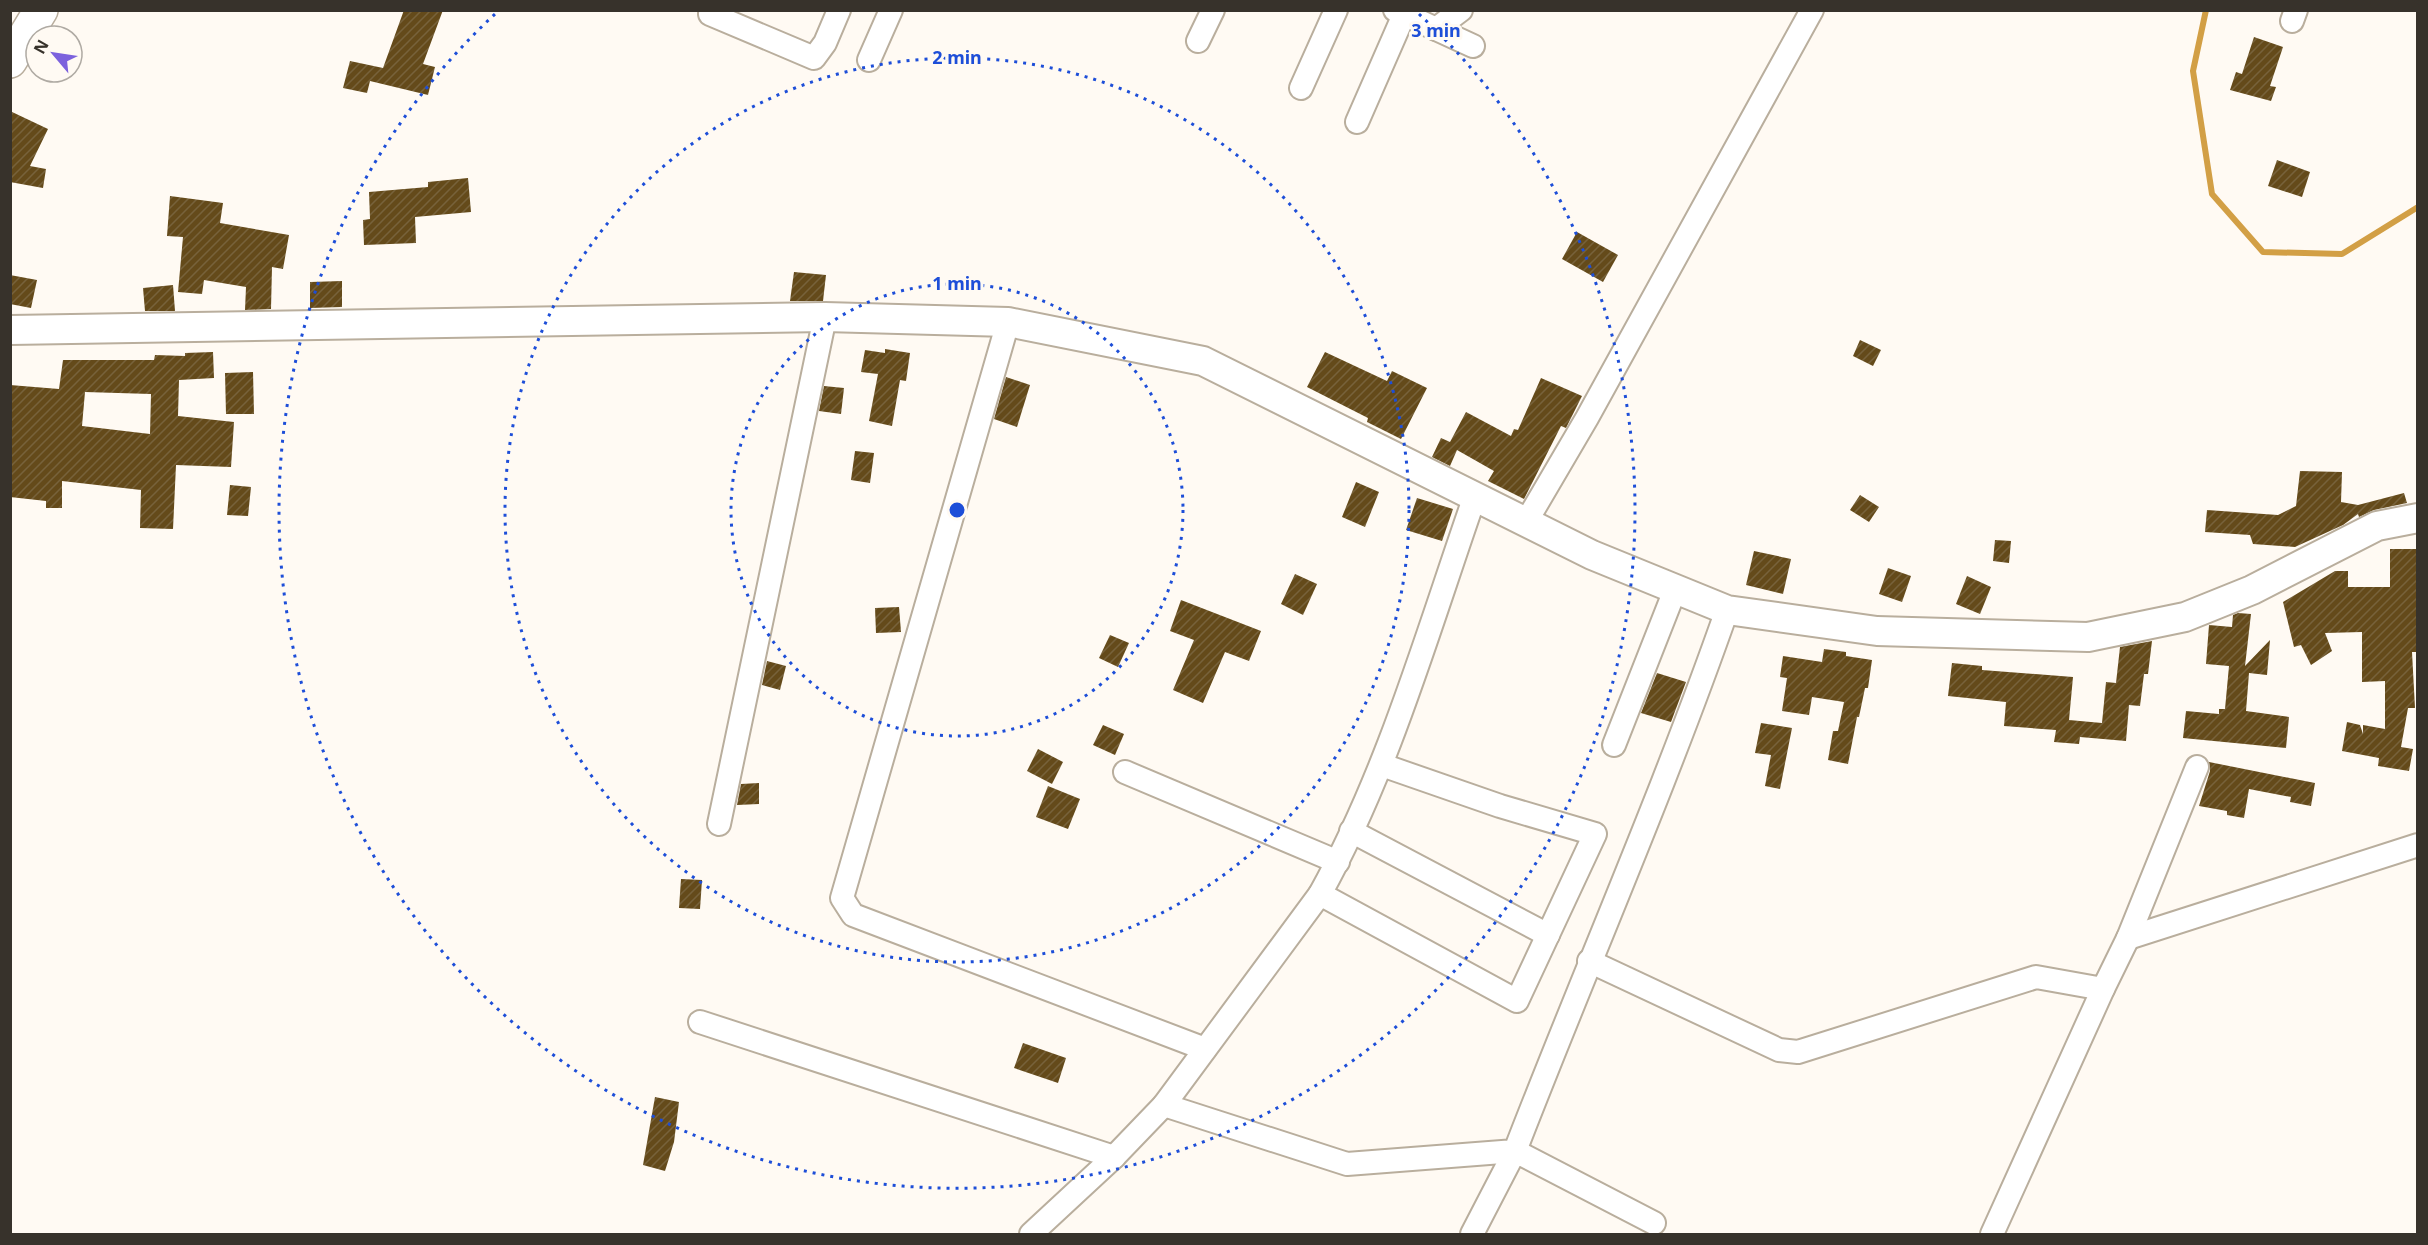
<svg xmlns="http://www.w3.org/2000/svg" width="2428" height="1245" font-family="'Noto Sans',sans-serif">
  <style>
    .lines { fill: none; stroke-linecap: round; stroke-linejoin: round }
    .stream { stroke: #d29f45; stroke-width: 6 }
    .building { fill: url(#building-hatch); fill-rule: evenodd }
    .minor-casing { stroke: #b9ae9d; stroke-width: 26 }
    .tertiary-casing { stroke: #b9ae9d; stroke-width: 32 }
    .primary-casing { stroke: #b9ae9d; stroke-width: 36 }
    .minor { stroke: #fff; stroke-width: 22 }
    .tertiary { stroke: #fff; stroke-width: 28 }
    .primary { stroke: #fff; stroke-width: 33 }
    .ring { fill: none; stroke: #1d4ed8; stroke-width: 3; stroke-dasharray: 3 6 }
    .centre { fill: #1d4ed8; stroke: #fffaf3; stroke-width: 3 }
    .ring-label { font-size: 18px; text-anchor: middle; font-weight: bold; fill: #1d4ed8; stroke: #fffaf3; stroke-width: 6; stroke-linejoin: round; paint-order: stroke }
  </style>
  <defs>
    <pattern id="building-hatch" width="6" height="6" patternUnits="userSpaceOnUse" patternTransform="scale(1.5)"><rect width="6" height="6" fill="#644a1a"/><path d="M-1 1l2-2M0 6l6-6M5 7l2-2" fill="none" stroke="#77623b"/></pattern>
  </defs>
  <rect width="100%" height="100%" fill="#fffaf3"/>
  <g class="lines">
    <path class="stream" d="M2206,10L2193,71L2212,194L2263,252L2342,254L2418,207"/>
  </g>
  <g class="building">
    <path d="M404,10H443L423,64L435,67L428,95L370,81L367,93L343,88L350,61L383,68Z"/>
    <path d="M2254,37L2283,47L2270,86L2276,87L2271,101L2230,90L2236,72L2242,74Z"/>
    <path d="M10,111L48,129L30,166L46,169L43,188L10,182Z"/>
    <path d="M2277,160L2310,172L2302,197L2268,186Z"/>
    <path d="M468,178L471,212L415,217L416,243L364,245L363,220L370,219L369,192L428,187V182Z"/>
    <path d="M170,196L223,203L220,223L289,235L283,269L272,267L271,309L245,310L246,287L204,280L202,294L178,292L183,237L167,236Z"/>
    <path d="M1577,232L1618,255L1603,282L1562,259Z"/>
    <path d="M794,272L826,275L823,301H790Z"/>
    <path d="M10,275L37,280L31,308L10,304Z"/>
    <path d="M342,281V307L310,308V282Z"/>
    <path d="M173,285L175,311H145L143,288Z"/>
    <path d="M1860,340L1881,350L1873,366L1853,356Z"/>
    <path d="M885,349L910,353L906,381L900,380L892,426L869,421L878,374L861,372L865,350L885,353Z"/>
    <path d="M213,352L214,378L179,380L178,416L234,422L231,467L176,465L173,529L140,528L141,490L62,481V508H46V501L10,497V385L59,389L63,360H154L155,355L185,356V353ZM85,392L151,394L150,434L82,426Z"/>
    <path d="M1325,352L1387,381L1392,371L1427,388L1401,439L1367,422L1368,418L1307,387Z"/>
    <path d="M253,372L254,414H226L225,373Z"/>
    <path d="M1006,377L1030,385L1017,427L994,419Z"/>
    <path d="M1541,378L1582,396L1566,428L1561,426L1524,499L1488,481L1494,471L1457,450L1450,466L1432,457L1441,438L1450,442L1466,412L1511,436L1514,429L1518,430Z"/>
    <path d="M824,386L844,388L841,414L819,411Z"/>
    <path d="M855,451L874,453L870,483L851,480Z"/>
    <path d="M2300,471L2342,472L2341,502L2358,505L2404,493L2407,503L2374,510L2359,517L2358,514L2343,525L2295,547L2253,544L2250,535L2205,532L2207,510L2278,515L2296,506Z"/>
    <path d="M1356,482L1379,492L1365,527L1342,517Z"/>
    <path d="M230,485L251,487L248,516L227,515Z"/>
    <path d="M1860,495L1879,507L1869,522L1850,510Z"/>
    <path d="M1417,498L1453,509L1442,541L1406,530Z"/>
    <path d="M1995,540L2011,541L2009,563L1993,561Z"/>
    <path d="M2390,549H2418V652H2412L2415,708H2408L2401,747L2413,749L2409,771L2378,766L2379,758L2342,751L2347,722L2360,725L2363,734V725L2385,729V681L2362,682V632L2325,633L2332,651L2311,665L2301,645L2294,647L2283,602L2335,571H2348V587H2390Z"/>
    <path d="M1754,551L1791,559L1783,594L1746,585Z"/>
    <path d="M1888,568L1911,576L1902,602L1879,594Z"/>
    <path d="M1295,574L1317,584L1303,615L1281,604Z"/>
    <path d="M1967,576L1991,587L1980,614L1956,604Z"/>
    <path d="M1181,600L1261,631L1249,661L1225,652L1203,703L1173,690L1194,640L1170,631Z"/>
    <path d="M899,607L901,632L876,633L875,608Z"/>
    <path d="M2238,613L2251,614L2245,666L2270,640L2267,675L2249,673L2246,711L2289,717L2286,748L2183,738L2186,711L2219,714V709H2225L2229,666L2206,664L2209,625L2232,627L2233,615Z"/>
    <path d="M1110,635L1129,643L1118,667L1099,658Z"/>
    <path d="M2152,641L2148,674H2144L2140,706L2129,705L2126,741L2080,737L2079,744L2054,742L2056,730L2004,726L2006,702L1948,696L1952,663L1982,666V670L2073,677L2069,720L2102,723L2106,682L2116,683L2120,647Z"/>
    <path d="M1824,649L1846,652V656L1872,660L1868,688H1865L1859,717H1857L1848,764L1828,760L1833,731H1838L1844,702L1812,697L1809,715L1782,711L1787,678L1780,677L1783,656L1822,662Z"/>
    <path d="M767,661L786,666L780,690L762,685Z"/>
    <path d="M1657,673L1686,682L1671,722L1641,713Z"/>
    <path d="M1761,723L1792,728L1780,789L1765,786L1771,755L1755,753Z"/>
    <path d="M1103,725L1124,734L1115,755L1093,745Z"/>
    <path d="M1038,749L1063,762L1052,784L1027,771Z"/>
    <path d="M2209,762L2315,783L2311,806L2290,802L2291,797L2249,789L2244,818L2227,815V811L2199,806L2210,771Z"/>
    <path d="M759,783V804L737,805L741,784Z"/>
    <path d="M1048,786L1080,799L1068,829L1036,817Z"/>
    <path d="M681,879L702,880L700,909L679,908Z"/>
    <path d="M1023,1043L1066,1058L1058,1083L1014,1068Z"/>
    <path d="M655,1097L679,1102L674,1142L665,1171L643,1165Z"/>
  </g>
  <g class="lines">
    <g class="minor-casing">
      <g id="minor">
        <path d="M1395,10L1473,46"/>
        <path d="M710,14L814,58L825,43L839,10"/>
        <path d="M2292,21L2296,10"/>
        <path d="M1436,29L1461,10"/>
        <path d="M1198,41L1213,10"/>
        <path d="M869,60L891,10"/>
        <path d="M1301,88L1336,10"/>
        <path d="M1357,122L1406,10"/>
        <path d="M1008,322L842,898L853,915L1205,1049"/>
        <path d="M1526,522L1587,418L1812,10"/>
        <path d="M1614,745L1675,590"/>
        <path d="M1125,772L1338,862"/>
        <path d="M719,824L825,317"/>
        <path d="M1351,831L1548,935"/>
        <path d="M1320,894L1517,1001L1595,834L1500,806L1382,765"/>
        <path d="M2128,938L2418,845"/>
        <path d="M1589,961L1779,1050L1798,1052L2036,977L2103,989L2128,938L2197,767"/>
        <path d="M700,1022L1114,1157"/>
        <path d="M1164,1105L1347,1164L1515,1151C1585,970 1663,793 1727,610"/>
        <path d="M1031,1234L1114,1157L1164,1105L1320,894C1389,770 1428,630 1475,496"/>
        <path d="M1472,1234L1515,1151L1654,1223"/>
        <path d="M1992,1234L2103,989"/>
      </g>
    </g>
    <g class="tertiary-casing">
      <path id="tertiary" d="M10,330L825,317L1008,322L1203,361L1592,555L1727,610L1877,631L2088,637L2185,617L2252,590L2377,526L2418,518"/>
    </g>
    <g class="primary-casing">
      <path id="primary" d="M10,61L41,10"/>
    </g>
    <use href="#minor" class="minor"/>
    <use href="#tertiary" class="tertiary"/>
    <use href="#primary" class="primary"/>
  </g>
  <g class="ring">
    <circle cx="957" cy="510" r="226"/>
    <circle cx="957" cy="510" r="452"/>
    <path d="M1419 14A678 678 0 1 1 495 14"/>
  </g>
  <circle cx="957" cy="510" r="9" class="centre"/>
  <g class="ring-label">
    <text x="1436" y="37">3 min</text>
    <text x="957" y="64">2 min</text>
    <text x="957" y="290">1 min</text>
  </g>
  <rect width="2428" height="1245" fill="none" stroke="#37322b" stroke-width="24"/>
  <g transform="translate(54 54) rotate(299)"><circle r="28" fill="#fffaf3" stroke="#afaaa3" stroke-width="1.5"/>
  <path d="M0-4.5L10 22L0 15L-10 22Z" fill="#7c62dd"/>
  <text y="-9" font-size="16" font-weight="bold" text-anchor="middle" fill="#37322b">N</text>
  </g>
</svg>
